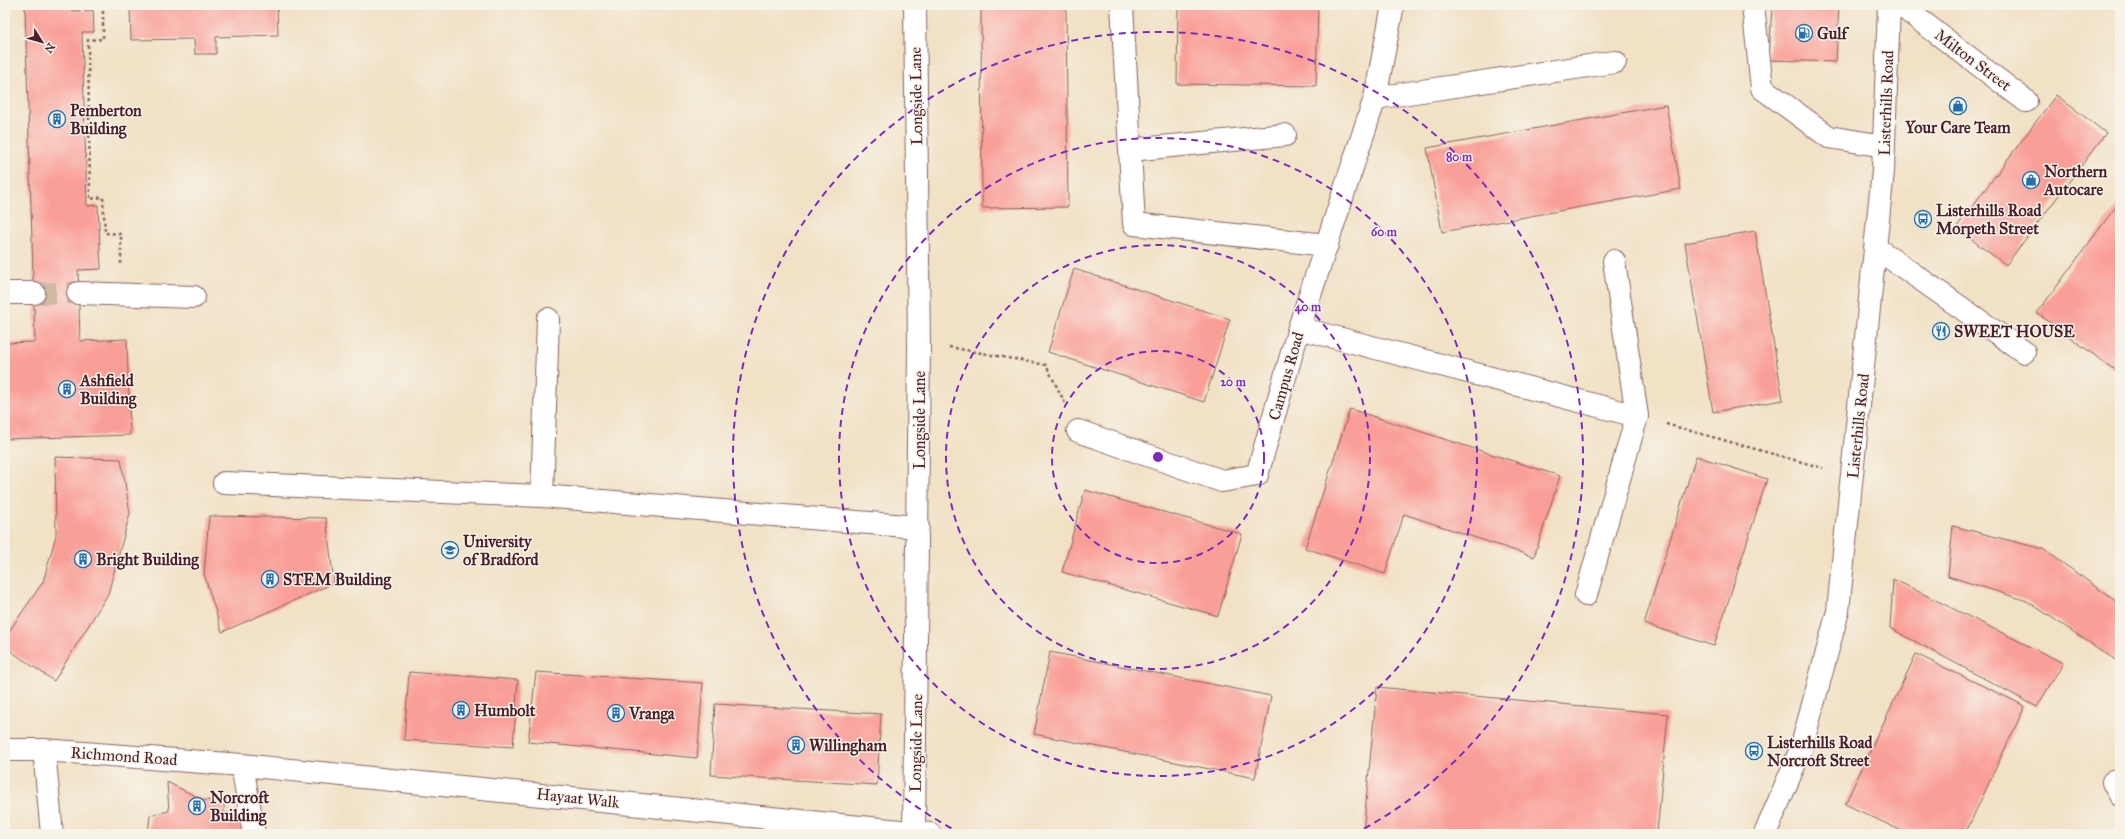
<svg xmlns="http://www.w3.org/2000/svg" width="2125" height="839" font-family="'IM FELL Great Primer',serif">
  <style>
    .building { fill: #f99f97 }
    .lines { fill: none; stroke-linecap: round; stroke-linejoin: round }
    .minor-tunnel { stroke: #d0baa6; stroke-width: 22; stroke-dasharray: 22 11; stroke-linecap: butt }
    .minor-casing { stroke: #846361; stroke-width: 24 }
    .path { stroke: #846361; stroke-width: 2.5; stroke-dasharray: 3 3; stroke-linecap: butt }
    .minor { stroke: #fff; stroke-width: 22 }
    .ring { fill: none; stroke: #7b2cbf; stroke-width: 2; stroke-dasharray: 7 5 }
    .labels { text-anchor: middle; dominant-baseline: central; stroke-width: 3; stroke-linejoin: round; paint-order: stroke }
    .poi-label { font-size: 16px; font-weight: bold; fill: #4a1f2b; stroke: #f7f3e8; text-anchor: start }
    .street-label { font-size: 16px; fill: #4a1f2b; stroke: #f7f3e8 }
    .centre { fill: #7b2cbf; stroke: #f7f3e8; stroke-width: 2 }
    .ring-label { font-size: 12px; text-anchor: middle; font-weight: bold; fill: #7b2cbf; stroke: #f7f3e8; stroke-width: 3; stroke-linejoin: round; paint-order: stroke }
  </style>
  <rect width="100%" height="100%" fill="#f7f3e8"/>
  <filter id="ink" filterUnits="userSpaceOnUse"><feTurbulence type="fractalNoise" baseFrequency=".025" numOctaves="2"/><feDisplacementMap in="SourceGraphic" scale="8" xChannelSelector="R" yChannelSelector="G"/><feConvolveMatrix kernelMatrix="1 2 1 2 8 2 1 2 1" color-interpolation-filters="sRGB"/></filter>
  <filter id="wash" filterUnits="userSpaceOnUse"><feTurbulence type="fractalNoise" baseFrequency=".012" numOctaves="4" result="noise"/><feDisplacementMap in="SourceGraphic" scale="16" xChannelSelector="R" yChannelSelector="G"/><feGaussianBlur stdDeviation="0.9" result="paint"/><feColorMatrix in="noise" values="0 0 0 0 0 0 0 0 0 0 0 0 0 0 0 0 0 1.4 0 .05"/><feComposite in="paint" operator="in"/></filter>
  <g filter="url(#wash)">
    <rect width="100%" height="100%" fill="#f1e1c5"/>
    <g id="blocks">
      <g class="building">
        <path d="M25,5H71L72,11L93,10L94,32H82L87,206L98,205L101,269L78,270L80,341L127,339L130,435L5,439V343L35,342Z"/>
        <path d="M130,5H277L278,35L216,37V54H195L194,39L131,40Z"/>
        <path d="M981,5H1066L1068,207L982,208Z"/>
        <path d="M1178,5H1318L1316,86L1177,84Z"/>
        <path d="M1772,5H1839L1836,62L1769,60Z"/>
        <path d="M2056,95L2106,133L2006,265L1956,228Z"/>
        <path d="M1666,105L1681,189L1442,232L1427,148Z"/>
        <path d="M2120,201V374L2037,313Z"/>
        <path d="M1755,231L1783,400L1713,412L1685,243Z"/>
        <path d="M1074,269L1230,319L1204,402L1048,352Z"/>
        <path d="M1350,409L1560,476L1534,557L1404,514L1385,574L1305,548Z"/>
        <path d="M1696,456L1767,479L1714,646L1644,624Z"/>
        <path d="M55,457L121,459L130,513L108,594L54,681L5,647V637L43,582L56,535Z"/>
        <path d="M1085,490L1242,534L1218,616L1062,572Z"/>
        <path d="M209,516L326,518L334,583L222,632L204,574Z"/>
        <path d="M1953,526L2043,549L2120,604V663L2027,601L1948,576Z"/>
        <path d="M1893,579L2063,663L2037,707L1890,628Z"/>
        <path d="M1050,652L1271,696L1255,778L1034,734Z"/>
        <path d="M1916,654L2025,706L1965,834H1908L1845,804Z"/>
        <path d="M409,672L518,680L513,747L404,740Z"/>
        <path d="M536,672L703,683L697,758L528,742Z"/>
        <path d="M1377,687L1668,714L1657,834H1363Z"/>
        <path d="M715,704L881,714L877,785L711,775Z"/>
        <path d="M167,782L203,800L224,801V814L250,815L252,834H148L150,815L169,811Z"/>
      </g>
    </g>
  </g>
  <g filter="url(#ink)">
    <use href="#blocks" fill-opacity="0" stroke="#846361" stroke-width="1"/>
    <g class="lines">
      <path class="minor-tunnel" d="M34,293H78"/>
      <g class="minor-casing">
        <g id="minor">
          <path d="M1122,5L1134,224L1327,245"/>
          <path d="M1753,5L1762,88L1829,137L1884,146"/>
          <path d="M1900,5L2026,101"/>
          <path d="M1375,98L1615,62"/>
          <path d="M1130,150L1285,135"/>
          <path d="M1876,248L2024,352"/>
          <path d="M5,293H34"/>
          <path d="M78,293L194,297"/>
          <path d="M1299,328L1637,416L1614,261"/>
          <path d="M1078,431L1222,481L1257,475L1299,328L1375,98L1393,5"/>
          <path d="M224,483L542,496L918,527"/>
          <path d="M542,496L548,319"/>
          <path d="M1586,595L1637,416"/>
          <path d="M5,750H44L242,765L930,834"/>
          <path d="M44,750L52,834"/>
          <path d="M242,765L254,834"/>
          <path d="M2113,782L2120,795"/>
          <path d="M914,834L919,346L915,5"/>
          <path d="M1765,834L1801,749L1838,611L1883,171L1889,5"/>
        </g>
      </g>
      <g class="path">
        <path d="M85,5H97"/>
        <path d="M103,5V39L88,40L90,199L103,197L105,233L121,234V265"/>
        <path d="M949,347L1046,365L1066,405"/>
        <path d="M1666,424L1823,468"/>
      </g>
      <use href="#minor" class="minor"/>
    </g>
  </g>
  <g class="ring">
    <circle cx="1158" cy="457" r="106"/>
    <circle cx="1158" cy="457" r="212"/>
    <circle cx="1158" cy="457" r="319"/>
    <path d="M962 834A425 425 0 1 1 1354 834"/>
  </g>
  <defs>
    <g id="fuel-ring" transform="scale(0.9)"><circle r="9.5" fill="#f7f3e8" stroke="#1f6fb2" stroke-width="1.5"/><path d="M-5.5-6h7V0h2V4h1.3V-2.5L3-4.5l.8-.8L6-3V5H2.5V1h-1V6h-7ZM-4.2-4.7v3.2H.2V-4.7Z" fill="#1f6fb2"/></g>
    <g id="shop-ring" transform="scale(0.9)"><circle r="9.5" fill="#f7f3e8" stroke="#1f6fb2" stroke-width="1.5"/><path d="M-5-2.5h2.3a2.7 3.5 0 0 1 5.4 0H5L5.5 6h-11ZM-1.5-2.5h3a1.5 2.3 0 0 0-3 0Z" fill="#1f6fb2"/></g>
    <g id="building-ring" transform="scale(0.9)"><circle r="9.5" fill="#f7f3e8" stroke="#1f6fb2" stroke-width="1.5"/><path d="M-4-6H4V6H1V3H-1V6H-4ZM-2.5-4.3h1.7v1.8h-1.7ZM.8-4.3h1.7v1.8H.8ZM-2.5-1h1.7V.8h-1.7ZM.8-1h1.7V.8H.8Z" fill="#1f6fb2"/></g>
    <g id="bus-ring" transform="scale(0.9)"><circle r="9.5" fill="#f7f3e8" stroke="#1f6fb2" stroke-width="1.5"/><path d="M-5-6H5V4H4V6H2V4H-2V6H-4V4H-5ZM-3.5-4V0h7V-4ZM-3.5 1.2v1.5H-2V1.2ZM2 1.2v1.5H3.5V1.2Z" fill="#1f6fb2"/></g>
    <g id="restaurant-ring" transform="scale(0.9)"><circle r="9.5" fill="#f7f3e8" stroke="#1f6fb2" stroke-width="1.5"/><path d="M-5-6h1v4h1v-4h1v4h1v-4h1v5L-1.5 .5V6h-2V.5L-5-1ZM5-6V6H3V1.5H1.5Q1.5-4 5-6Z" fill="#1f6fb2"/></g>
    <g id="university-ring" transform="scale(0.9)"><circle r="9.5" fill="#f7f3e8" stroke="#1f6fb2" stroke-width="1.5"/><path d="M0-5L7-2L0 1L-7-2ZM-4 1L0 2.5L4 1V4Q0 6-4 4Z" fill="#1f6fb2"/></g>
  </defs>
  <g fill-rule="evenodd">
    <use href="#fuel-ring" x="1804" y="33"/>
    <use href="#shop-ring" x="1958" y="106"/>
    <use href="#building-ring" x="57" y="119"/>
    <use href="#shop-ring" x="2031" y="180"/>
    <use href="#bus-ring" x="1923" y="219"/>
    <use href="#restaurant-ring" x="1941" y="331"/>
    <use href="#building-ring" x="67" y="389"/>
    <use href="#university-ring" x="450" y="550"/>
    <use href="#building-ring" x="83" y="559"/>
    <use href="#building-ring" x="270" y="579"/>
    <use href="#building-ring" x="461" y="710"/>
    <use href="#building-ring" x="616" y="713"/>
    <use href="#building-ring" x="796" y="745"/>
    <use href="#bus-ring" x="1754" y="751"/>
    <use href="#building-ring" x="197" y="806"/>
  </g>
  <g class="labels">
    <g class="poi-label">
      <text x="1817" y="33">Gulf</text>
      <text x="70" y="110">Pemberton<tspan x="70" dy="18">Building</tspan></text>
      <text x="1958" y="127" text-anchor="middle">Your Care Team</text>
      <text x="2044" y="171">Northern<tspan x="2044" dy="18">Autocare</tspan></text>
      <text x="1936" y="210">Listerhills Road<tspan x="1936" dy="18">Morpeth Street</tspan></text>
      <text x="1954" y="331">SWEET HOUSE</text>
      <text x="80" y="380">Ashfield<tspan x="80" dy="18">Building</tspan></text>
      <text x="463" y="541">University<tspan x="463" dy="18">of Bradford</tspan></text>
      <text x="96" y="559">Bright Building</text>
      <text x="283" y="579">STEM Building</text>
      <text x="474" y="710">Humbolt</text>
      <text x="629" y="713">Vranga</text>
      <text x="1767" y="742">Listerhills Road<tspan x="1767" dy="18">Norcroft Street</tspan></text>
      <text x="809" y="745">Willingham</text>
      <text x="210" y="797">Norcroft<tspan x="210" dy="18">Building</tspan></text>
    </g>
    <g class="street-label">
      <text transform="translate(1973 60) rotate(37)">Milton Street</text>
      <text transform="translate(916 96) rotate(-91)">Longside Lane</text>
      <text transform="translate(1886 103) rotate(-88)">Listerhills Road</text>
      <text transform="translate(1286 376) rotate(-74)">Campus Road</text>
      <text transform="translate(919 420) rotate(-90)">Longside Lane</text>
      <text transform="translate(1858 426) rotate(-84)">Listerhills Road</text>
      <text transform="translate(916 743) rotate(-89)">Longside Lane</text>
      <text transform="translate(124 756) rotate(4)">Richmond Road</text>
      <text transform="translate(578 798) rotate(6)">Hayaat Walk</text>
    </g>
  </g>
  <circle cx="1158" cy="457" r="6" class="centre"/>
  <g class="ring-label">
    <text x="1459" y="161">80 m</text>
    <text x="1384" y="236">60 m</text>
    <text x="1308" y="311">40 m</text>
    <text x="1233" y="386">20 m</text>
  </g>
  <rect width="2125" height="839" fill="none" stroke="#f7f3e8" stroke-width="20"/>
  <g transform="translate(42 42) rotate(127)" stroke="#f7f3e8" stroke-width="3" paint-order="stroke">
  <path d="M0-3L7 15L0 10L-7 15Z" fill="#4a1f2b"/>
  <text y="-6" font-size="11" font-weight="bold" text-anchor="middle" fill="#4a1f2b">N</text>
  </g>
</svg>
